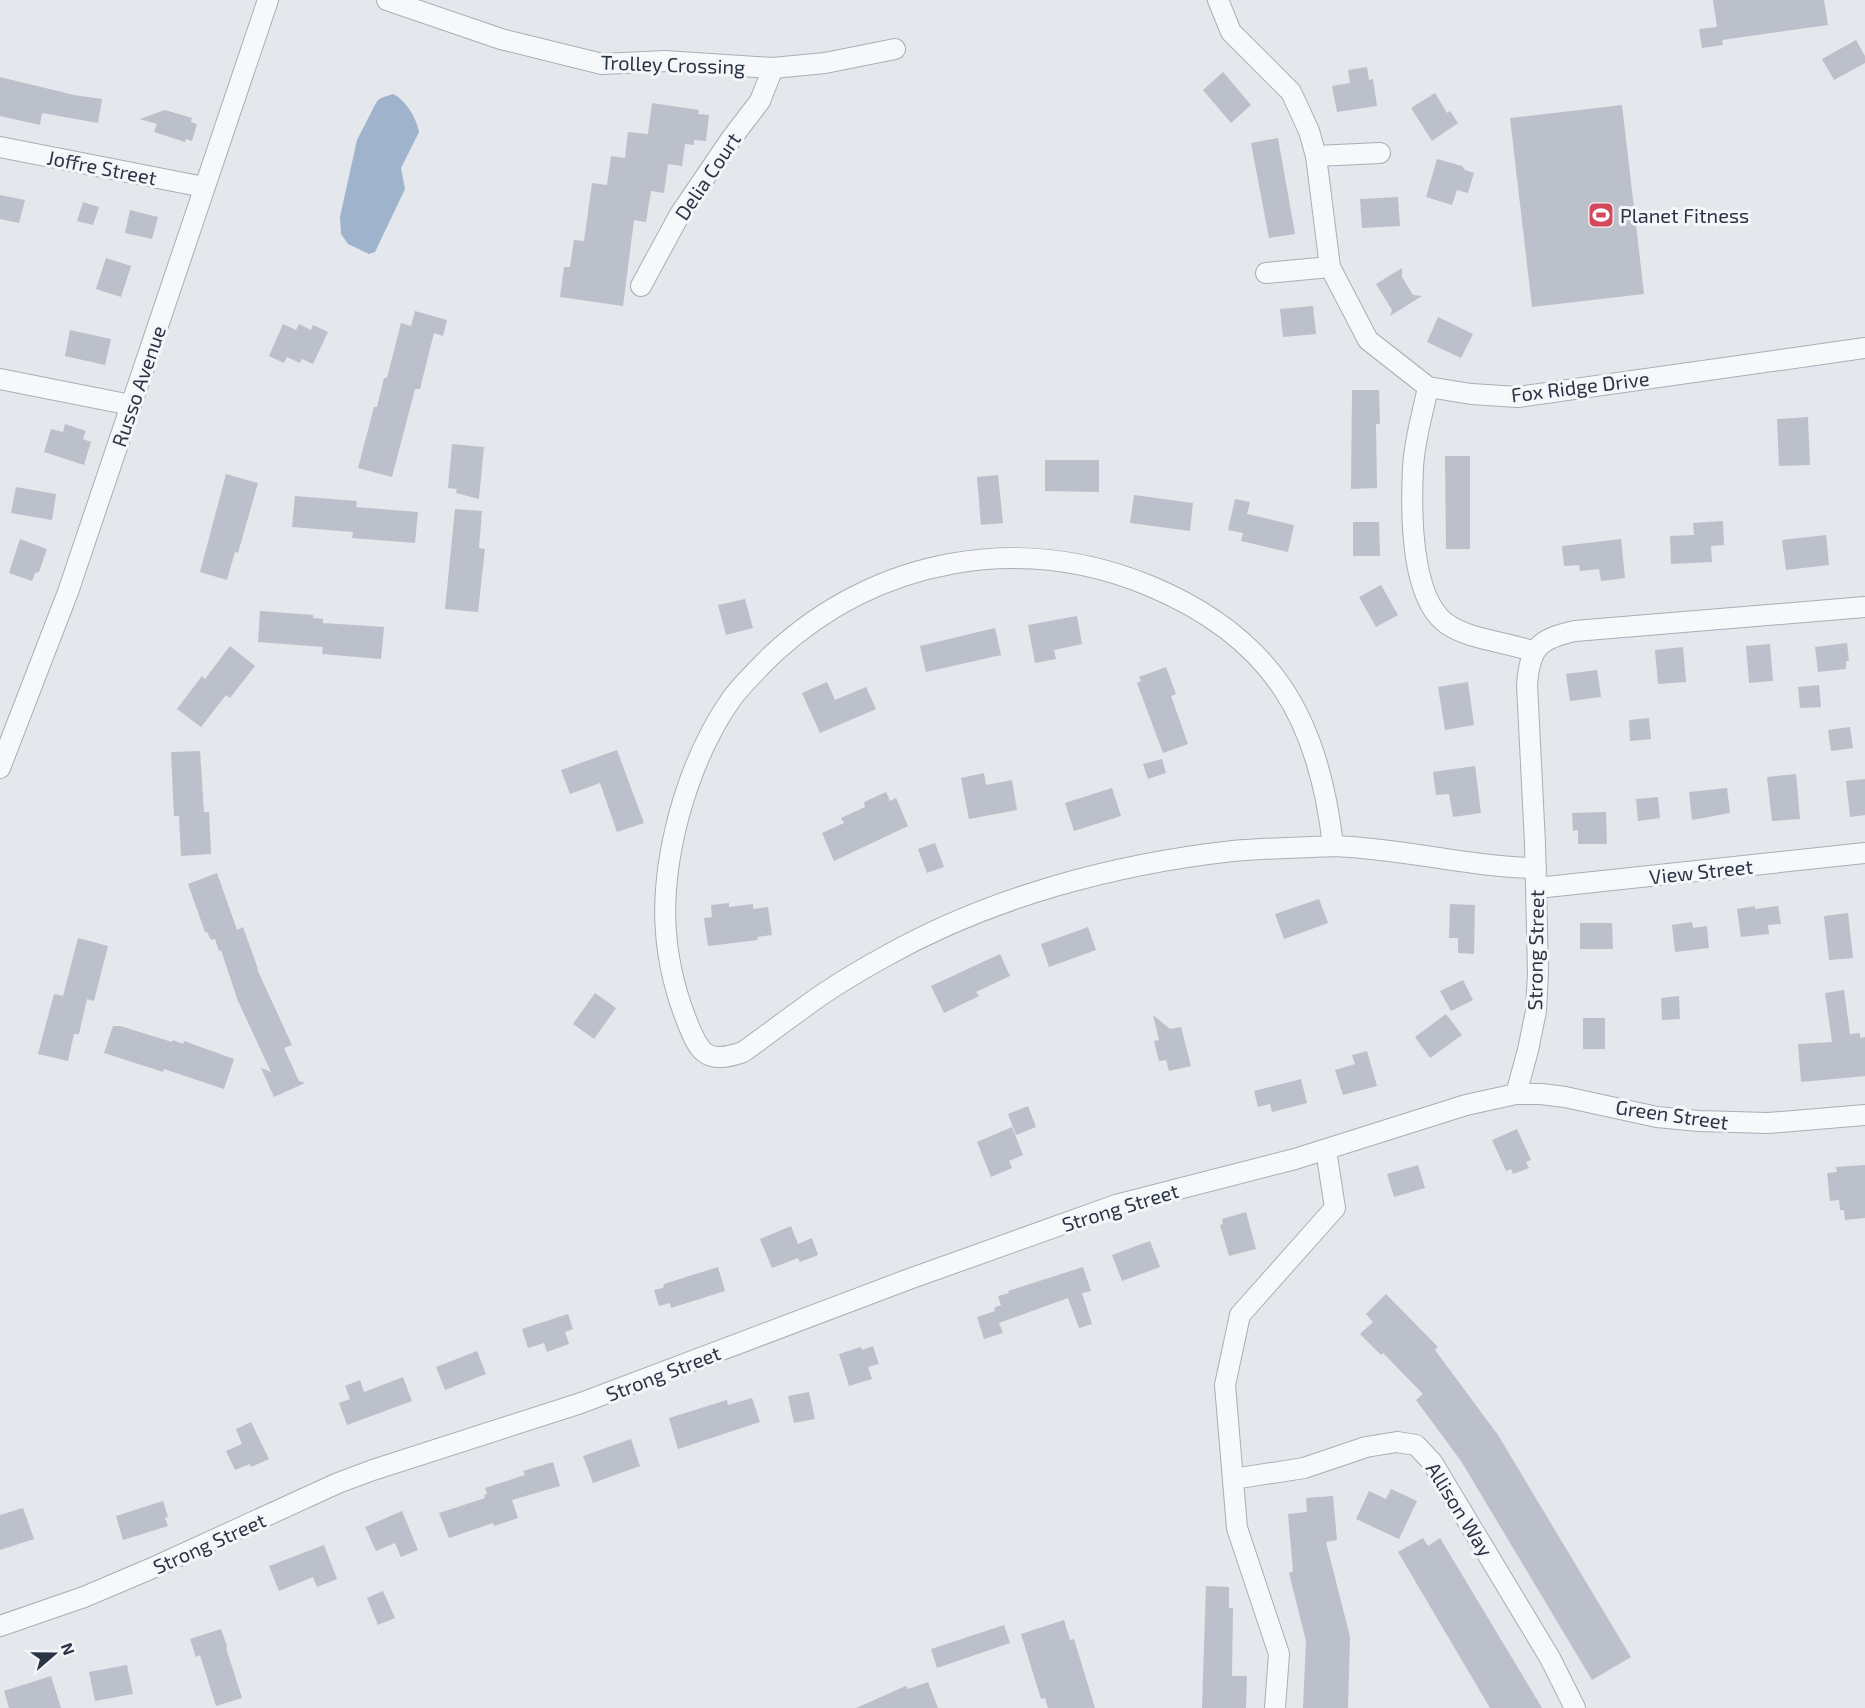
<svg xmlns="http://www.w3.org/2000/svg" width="1865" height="1708" font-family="'Exo 2',sans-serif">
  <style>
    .water { fill: #9fb4cc }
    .building { fill: #bbc0ca }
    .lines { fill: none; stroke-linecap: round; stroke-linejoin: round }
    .minor-casing { stroke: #a9aeb7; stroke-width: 22 }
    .minor { stroke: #f7f8fa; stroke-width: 20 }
    .labels { text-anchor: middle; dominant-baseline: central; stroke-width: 6; stroke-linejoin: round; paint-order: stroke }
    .street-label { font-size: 20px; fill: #2b3445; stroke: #f4f6f9 }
    .poi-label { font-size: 20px; fill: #2b3445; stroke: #f4f6f9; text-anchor: start }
  </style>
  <rect width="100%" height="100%" fill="#e4e7ec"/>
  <path class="water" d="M393,94C406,100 417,119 419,132L401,168L405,189L375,252L369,254L348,244L341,234L340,217L357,140L377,101L381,98Z"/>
  <g class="building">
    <path d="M1713,0H1824L1828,25L1722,40L1723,45L1702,48L1699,29L1717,27Z"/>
    <path d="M1856,40L1865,56V63L1834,80L1822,59Z"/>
    <path d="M1367,67L1369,80L1373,79L1377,106L1337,112L1332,86L1350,83L1348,70Z"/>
    <path d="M1223,72L1251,105L1231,123L1203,90Z"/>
    <path d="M0,77L74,95L102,99L98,123L42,113L40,125L0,116Z"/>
    <path d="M1435,93L1447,113L1450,111L1458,123L1432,141L1411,108Z"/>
    <path d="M652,103L699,110L698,114L709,115L706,141L694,140V145L685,144L682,166L668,164L664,193L651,191L646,222L634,220L623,306L560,297L564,267H570L574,240L584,241L592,183L607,185L611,156L625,158L628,132L648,134Z"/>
    <path d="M1622,105L1644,294L1532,307L1510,118Z"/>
    <path d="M165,110L192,118L191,122L197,124L192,141L186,139L185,142L154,132L157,124L140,119Z"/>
    <path d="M1278,138L1295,234L1269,238L1251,143Z"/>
    <path d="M1437,159L1462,166L1465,170L1474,173L1468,193L1457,190L1452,205L1426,197Z"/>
    <path d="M0,195L25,200L19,223L0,219Z"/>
    <path d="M1398,197L1400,226L1362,228L1360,199Z"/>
    <path d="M83,202L99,207L93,225L77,221Z"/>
    <path d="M130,210L158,217L152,239L125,233Z"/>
    <path d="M106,258L131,266L121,297L96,289Z"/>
    <path d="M1402,268V277L1413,295L1422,296L1390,316L1392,310L1376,284Z"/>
    <path d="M1313,306L1316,334L1283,337L1280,309Z"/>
    <path d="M415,311L447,320L443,336L434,333L420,389H415L392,477L358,468L374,407H377L384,378H387L401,323L411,326Z"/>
    <path d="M1438,317L1473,334L1461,358L1427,342Z"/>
    <path d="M283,324L296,330L299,324L311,330L313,325L328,332L313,364L302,359L300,363L287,357L284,363L269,356Z"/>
    <path d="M70,330L111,339L105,365L65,356Z"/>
    <path d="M1352,390H1379L1380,424H1376L1377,488L1351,489Z"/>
    <path d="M1808,417L1810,465L1779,466L1777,419Z"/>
    <path d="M65,424L86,431L83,439L91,442L84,465L44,452L51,429L63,432Z"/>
    <path d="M452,444L484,447L479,499L456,493L457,489L448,488Z"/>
    <path d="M1445,456H1470V549H1446Z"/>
    <path d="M1045,460H1099V492L1045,491Z"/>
    <path d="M226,474L258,483L238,553L235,552L227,580L200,572Z"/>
    <path d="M998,475L1003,523L981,525L977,477Z"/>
    <path d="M16,487L56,494L52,520L11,513Z"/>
    <path d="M1134,495L1193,503L1190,531L1130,523Z"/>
    <path d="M295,496L357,501L356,507L418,512L415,543L352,538L353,532L292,527Z"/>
    <path d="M1235,499L1250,502L1247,514L1294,525L1288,552L1241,541L1243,533L1228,530Z"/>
    <path d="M455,509L482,511L479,548L485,549L478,612L445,609Z"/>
    <path d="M1723,521L1724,545L1711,546L1712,562L1671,564L1670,536L1694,535L1693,523Z"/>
    <path d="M1353,522H1379L1380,556H1353Z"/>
    <path d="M1826,535L1829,565L1786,570L1782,540Z"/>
    <path d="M20,539L47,549L39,572L35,573L32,581L9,573Z"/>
    <path d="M1621,539L1625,578L1601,581L1599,569L1580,571L1579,565L1564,566L1562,546Z"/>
    <path d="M1381,585L1398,615L1376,627L1359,597Z"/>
    <path d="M745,599L753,628L726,635L718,605Z"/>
    <path d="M260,611L313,615V618L323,619V623L384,627L381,659L322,654L323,647L258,642Z"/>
    <path d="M1077,616L1082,644L1054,650L1056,659L1035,663L1028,625Z"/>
    <path d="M995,628L1001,655L926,672L920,646Z"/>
    <path d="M1847,643L1849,661H1846V669L1818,672L1815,647Z"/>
    <path d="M1770,644L1773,681L1749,683L1746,646Z"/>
    <path d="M230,646L255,666L230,698L226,695L201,727L177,709L202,676L205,679Z"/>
    <path d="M1683,647L1686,682L1658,684L1655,650Z"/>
    <path d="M1166,667L1176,694L1171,696L1188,744L1163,753L1137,683L1141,681L1139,677Z"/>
    <path d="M1597,670L1601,697L1570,701L1566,674Z"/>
    <path d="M827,682L835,700L866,687L876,709L820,733L802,693Z"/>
    <path d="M1468,682L1474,725L1445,730L1438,687Z"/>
    <path d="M1819,685L1821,707L1800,708L1798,687Z"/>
    <path d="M1649,718L1651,739L1630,741L1629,720Z"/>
    <path d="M1850,727L1853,748L1831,751L1828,730Z"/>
    <path d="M617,750L644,823L617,832L600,783L570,794L561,770Z"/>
    <path d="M200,751L204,812H209L211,854L181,856L179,816H174L171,752Z"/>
    <path d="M1162,759L1166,773L1148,779L1143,764Z"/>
    <path d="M1475,766L1481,813L1453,817L1449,794L1436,795L1433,772Z"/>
    <path d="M984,773L986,785L1012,780L1017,810L969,819L961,778Z"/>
    <path d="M1796,774L1800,819L1772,821L1767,777Z"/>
    <path d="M1865,779V815L1850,817L1846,781Z"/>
    <path d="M1112,788L1121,816L1074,831L1065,803Z"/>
    <path d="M1727,788L1730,813L1692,820L1689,792Z"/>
    <path d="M886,792L890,801L896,798L908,826L834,861L822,833L844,823L841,818L865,807L864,802Z"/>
    <path d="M1658,797L1660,818L1638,821L1636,799Z"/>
    <path d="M1606,812L1607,844H1578V830L1573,831L1572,813Z"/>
    <path d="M935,843L944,867L927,873L918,849Z"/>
    <path d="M217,873L237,930L243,927L258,969H257L292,1045L284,1048L299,1081L305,1083L274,1097L261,1068L271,1072L238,1001L221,950L219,951L215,939L211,940L207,932H205L188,884Z"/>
    <path d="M1319,899L1328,923L1284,939L1275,914Z"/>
    <path d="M729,903V907L753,904V909L768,907L772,935L757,937L758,940L708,946L704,918L712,917L711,905Z"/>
    <path d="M1450,904L1475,905L1474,954L1458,953V938H1449Z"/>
    <path d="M1755,906V909L1778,906L1781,924L1768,925L1769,934L1741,937L1737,909Z"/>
    <path d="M1848,913L1853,958L1829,960L1824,916Z"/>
    <path d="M1692,922L1693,928L1707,926L1709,948L1675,952L1672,925Z"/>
    <path d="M1580,923H1612L1613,949H1580Z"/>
    <path d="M1088,927L1096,950L1049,967L1041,944Z"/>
    <path d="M78,938L108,946L94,1001L87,999L79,1034H74L68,1061L38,1054L54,994L63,996Z"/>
    <path d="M1000,954L1010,976L976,992L979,996L944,1013L931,986Z"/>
    <path d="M1463,980L1473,1000L1451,1011L1440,991Z"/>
    <path d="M1844,990L1850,1034L1860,1033V1038L1865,1037V1076L1801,1082L1798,1044L1832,1042L1825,993Z"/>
    <path d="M595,993L616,1008L594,1039L573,1024Z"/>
    <path d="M1679,996L1680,1019L1662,1020L1661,998Z"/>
    <path d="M1446,1014L1462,1035L1430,1058L1415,1037Z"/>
    <path d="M1153,1015L1170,1029L1181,1027L1191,1066L1169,1071L1166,1060L1159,1061L1154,1041L1159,1040Z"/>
    <rect x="1583" y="1018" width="22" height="31"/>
    <path d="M113,1026H120L172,1042L173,1040L183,1044L184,1041L234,1059L224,1089L164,1069L163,1072L104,1053Z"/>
    <path d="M1367,1051L1377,1086L1343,1095L1335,1070L1355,1064L1352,1055Z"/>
    <path d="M1301,1079L1307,1103L1272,1112L1270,1104L1258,1107L1254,1091Z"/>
    <path d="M1028,1106L1036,1127L1016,1135L1008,1114Z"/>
    <path d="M1012,1127L1023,1155L1009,1161L1012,1168L991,1177L977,1142Z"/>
    <path d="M1517,1129L1531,1160L1526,1162L1529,1168L1513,1174L1511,1169L1506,1171L1492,1140Z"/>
    <path d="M1418,1165L1425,1188L1394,1197L1387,1174Z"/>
    <path d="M1865,1165V1218L1845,1220L1844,1210H1840L1839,1200L1830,1201L1827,1173L1837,1172L1836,1167Z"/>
    <path d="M1246,1212L1256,1249L1229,1256L1220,1225L1223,1224L1222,1219Z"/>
    <path d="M791,1226L798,1244L812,1238L818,1255L800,1262L798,1258L772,1268L760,1239Z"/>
    <path d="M1150,1241L1160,1267L1122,1281L1112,1255Z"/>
    <path d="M718,1267L725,1291L671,1308L670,1303L659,1306L654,1290L663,1288L664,1284Z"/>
    <path d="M1083,1267L1091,1291L1082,1293L1092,1324L1079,1328L1068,1298L999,1323L1003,1333L984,1339L977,1317L995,1311L994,1308L1001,1305L998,1296L1009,1293L1008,1291Z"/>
    <path d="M1386,1294L1438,1347L1435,1350L1498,1435L1631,1657L1592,1680L1461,1461L1416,1400L1423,1394L1383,1353L1381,1355L1360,1334L1373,1322L1366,1314Z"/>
    <path d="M568,1314L573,1329L565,1332L569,1344L547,1352L544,1343L528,1348L522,1329Z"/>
    <path d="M873,1346L879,1364L868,1367L872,1379L849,1386L839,1354L861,1347L862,1350Z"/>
    <path d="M477,1351L486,1374L445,1390L436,1367Z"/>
    <path d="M403,1377L412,1401L347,1425L339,1403L350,1399L345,1386L360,1380L364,1392Z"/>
    <path d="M809,1392L815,1419L794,1423L788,1396Z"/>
    <path d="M752,1398L760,1422L678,1449L669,1418L727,1400L728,1405Z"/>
    <path d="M251,1422L269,1459L251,1467L250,1464L235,1470L226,1451L242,1444L236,1429Z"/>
    <path d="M631,1439L640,1466L593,1483L583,1456Z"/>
    <path d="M553,1462L560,1486L512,1500L518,1518L494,1526L493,1523L449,1538L439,1513L485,1498L484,1495L487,1494L485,1488L525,1475L523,1471Z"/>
    <path d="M1391,1489L1417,1501L1399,1539L1356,1519L1369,1491L1386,1499Z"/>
    <path d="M1333,1496L1337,1540L1326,1542L1350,1637L1348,1708H1303L1306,1641L1289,1573L1293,1571L1288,1514L1307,1512L1306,1498Z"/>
    <path d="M163,1501L168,1517L165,1518L168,1526L123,1540L116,1516Z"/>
    <path d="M23,1508L34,1539L0,1550V1515Z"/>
    <path d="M402,1511L418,1550L401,1557L395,1543L376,1551L365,1527Z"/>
    <path d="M1423,1538L1428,1546L1440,1538L1542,1708H1490L1398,1552Z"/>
    <path d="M324,1545L337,1579L317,1587L313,1577L279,1591L269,1566Z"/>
    <path d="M1206,1586L1229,1587V1608H1233L1232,1676H1247L1246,1708H1202Z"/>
    <path d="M383,1591L395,1618L378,1625L367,1598Z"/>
    <path d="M1064,1620L1070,1640L1074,1639L1095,1708H1048L1045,1698L1041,1699L1021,1634Z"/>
    <path d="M1004,1625L1010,1643L937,1668L931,1649Z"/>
    <path d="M221,1629L227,1646L226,1648L242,1698L216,1706L200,1655L196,1657L190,1639Z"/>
    <path d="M127,1665L133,1694L95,1701L89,1672Z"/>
    <path d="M51,1676L61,1708H9L4,1691Z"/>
    <path d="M928,1682L938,1708H856L906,1686L908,1689Z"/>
  </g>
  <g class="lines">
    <g class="minor-casing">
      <g id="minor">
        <path d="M387,0L501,39L602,64L665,61L773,68L825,63L895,49"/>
        <path d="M1218,0L1231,32L1291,92L1309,131L1316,156L1330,267L1368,340L1428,387L1471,394L1518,397L1865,348"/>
        <path d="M0,147L204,187"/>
        <path d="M1316,156L1380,153"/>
        <path d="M1266,273L1330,267"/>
        <path d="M641,286L680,214L731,139L760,101L773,68"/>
        <path d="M0,379L131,405"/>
        <path d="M1428,387C1423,413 1414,441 1413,468C1411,509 1410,598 1447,624C1472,641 1506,641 1534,652"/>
        <path d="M0,768L68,592L268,0"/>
        <path d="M1333,846C1300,848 1266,848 1233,851C1115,864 991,897 886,956C857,972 828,989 802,1009C782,1023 763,1038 743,1052C706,1065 699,1053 686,1019C659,949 660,887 679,815C690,775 708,732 732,698C744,682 760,667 774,653C877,558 1020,532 1150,586C1272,637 1319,718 1333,846C1401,848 1468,867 1536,868"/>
        <path d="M1537,888L1865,853"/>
        <path d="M1516,1094L1528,1050L1536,1011L1538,972L1535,843L1527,685C1530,648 1538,639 1575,631L1865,607"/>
        <path d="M1233,1479L1304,1468L1366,1447L1397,1442L1416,1445L1432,1462L1550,1658L1575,1708"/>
        <path d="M0,1626L84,1597L150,1569L338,1483L373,1470L581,1403L912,1278L1116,1205L1295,1159L1466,1105L1516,1094H1541L1565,1097L1657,1117L1699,1121L1768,1123L1865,1115"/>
        <path d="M1275,1708L1279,1654L1237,1528L1225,1385L1240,1315L1335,1208L1326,1150"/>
      </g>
    </g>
    <use href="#minor" class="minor"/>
  </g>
  <defs>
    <g id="stadium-square" transform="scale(1.35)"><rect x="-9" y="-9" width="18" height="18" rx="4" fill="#d1495b" stroke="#f4f6f9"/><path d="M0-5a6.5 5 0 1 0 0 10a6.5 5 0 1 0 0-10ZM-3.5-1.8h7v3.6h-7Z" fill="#fff"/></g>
  </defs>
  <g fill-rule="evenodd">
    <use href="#stadium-square" x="1601" y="215"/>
  </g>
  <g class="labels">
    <g class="street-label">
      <text transform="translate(673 64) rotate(2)">Trolley Crossing</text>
      <text transform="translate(102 167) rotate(11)">Joffre Street</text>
      <text transform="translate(707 176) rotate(-56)">Delia Court</text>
      <text transform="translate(138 386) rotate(-71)">Russo Avenue</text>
      <text transform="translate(1580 386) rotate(-7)">Fox Ridge Drive</text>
      <text transform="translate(1701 871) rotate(-6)">View Street</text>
      <text transform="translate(1535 950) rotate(-89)">Strong Street</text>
      <text transform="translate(1672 1114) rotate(8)">Green Street</text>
      <text transform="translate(1120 1207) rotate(-17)">Strong Street</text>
      <text transform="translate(663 1373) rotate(-21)">Strong Street</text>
      <text transform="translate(1460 1509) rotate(58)">Allison Way</text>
      <text transform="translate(209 1543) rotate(-24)">Strong Street</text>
    </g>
    <g class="poi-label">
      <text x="1620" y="215">Planet Fitness</text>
    </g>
  </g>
  <g transform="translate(54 1654) rotate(70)" stroke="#f4f6f9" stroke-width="4.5" paint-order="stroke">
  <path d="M0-4.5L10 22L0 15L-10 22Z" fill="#2b3445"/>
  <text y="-9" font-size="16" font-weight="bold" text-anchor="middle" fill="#2b3445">N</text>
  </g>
</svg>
